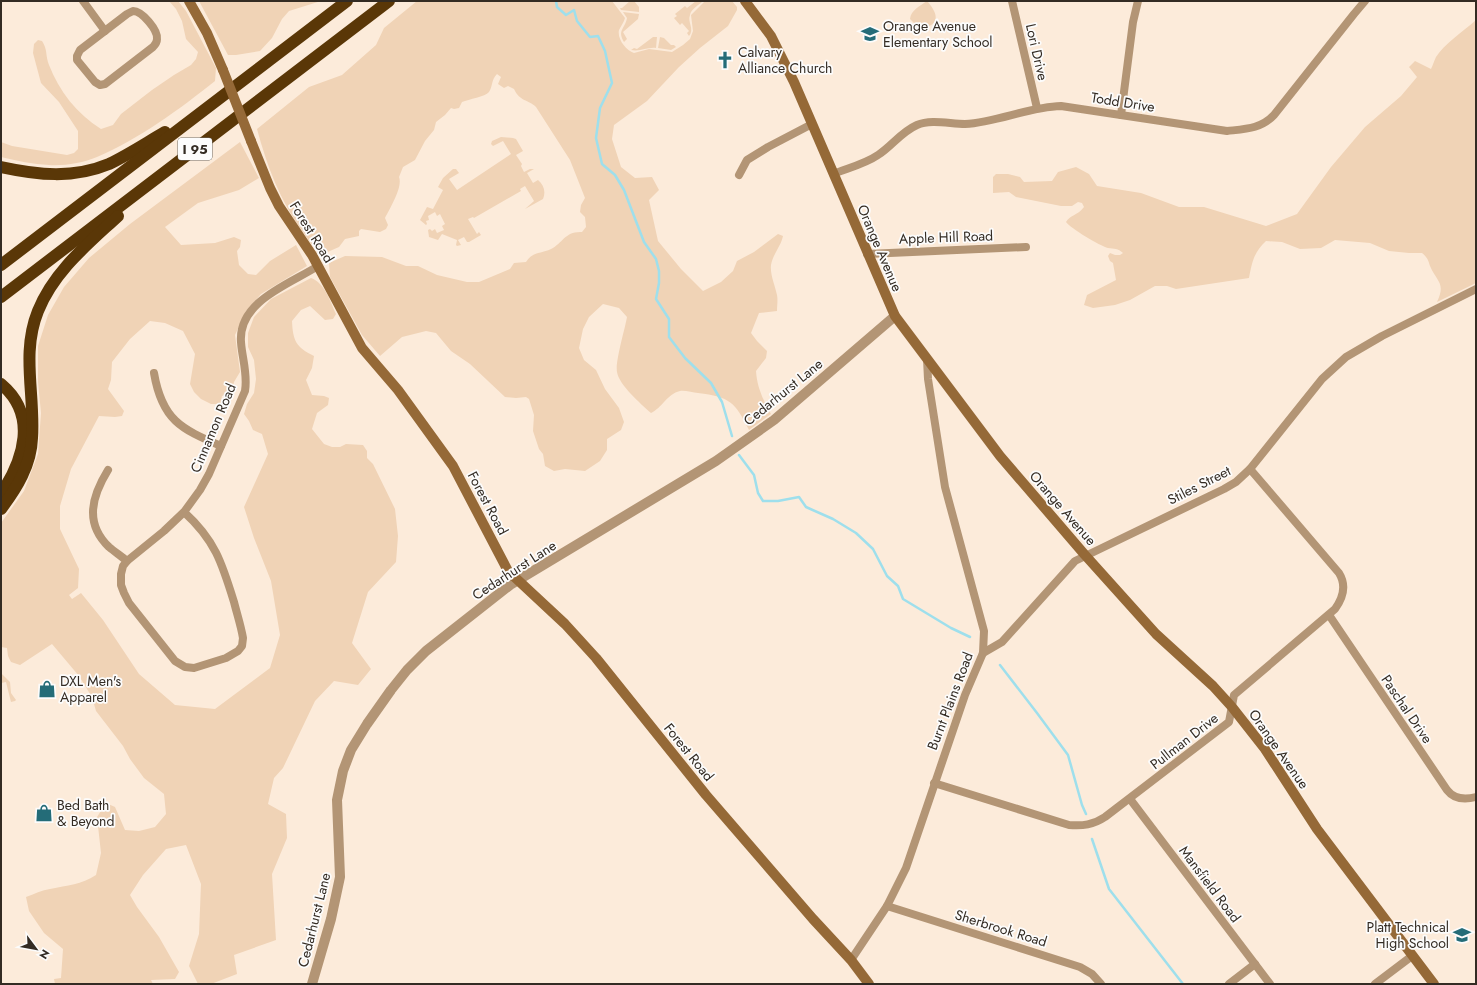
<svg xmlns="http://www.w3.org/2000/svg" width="1477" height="985" font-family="Jost,sans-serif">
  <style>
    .green { fill: #f0d3b6 }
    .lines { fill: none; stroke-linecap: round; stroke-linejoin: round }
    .stream { stroke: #9edfec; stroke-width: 2.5 }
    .minor { stroke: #b39575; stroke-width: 8 }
    .tertiary { stroke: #b39575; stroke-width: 10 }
    .secondary { stroke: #956937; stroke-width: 10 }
    .motorway { stroke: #5a3707; stroke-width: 12 }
    .secondary-bridge { stroke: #956937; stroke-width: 10 }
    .labels { text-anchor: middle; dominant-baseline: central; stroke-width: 3.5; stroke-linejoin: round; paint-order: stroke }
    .shield { fill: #fcfcfc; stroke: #6f6a64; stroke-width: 1 }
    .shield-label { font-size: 13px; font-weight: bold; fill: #332b23 }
    .poi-label { font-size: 14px; fill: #332b23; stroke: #fcfcfc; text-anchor: start }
    .street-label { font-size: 14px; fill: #332b23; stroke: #fcfcfc }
  </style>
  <rect width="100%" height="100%" fill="#fcebda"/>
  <g class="green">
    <path d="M169,1H178L186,11L216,68L215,81C180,109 139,139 97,157C83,163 64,166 49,165C33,164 17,161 1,157V142L12,146L67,155L74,153L78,149V131L59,102L41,83L33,53L34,44L38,40L42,41C48,50 45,55 49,65C59,91 77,114 101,129L113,125L121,114L152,90L174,75L191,65L196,59L198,52L186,39L182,21L176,9Z"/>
    <path d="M199,1H321L289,11L282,19L272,38L260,51L236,55H228Z"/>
    <path d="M417,1H612L625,18C624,22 621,26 619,30C617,39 626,50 634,53L649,49L672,52L683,45L690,39L693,31L691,15L705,1H732L737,7V10L728,26L700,48L679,67L647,101L614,125L612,139L621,167L635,178L652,177L659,190L649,200L658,241L681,269L703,291L721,282L733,271L737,261L754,252L778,234L783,236C781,246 773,254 771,265C770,275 775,285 777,295C778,300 777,306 777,311L759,313L751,333L757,341L767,351L766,358L756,371C757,387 763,400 771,414L749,430C735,402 730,397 698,393C693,393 685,390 680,391C667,394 662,408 651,413C641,404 619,385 617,372C615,362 625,329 627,317L619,308L603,304L589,317L583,329L579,348L584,360L596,370L605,389L619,408L624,422L621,430L607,439V450L600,461L585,471L565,469L554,471L545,466L543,454L539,449L533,431L534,415L529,399L526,397L516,398L505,397L470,364L451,351L436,333L426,331L402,337L380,356L362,335L330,277L329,263L345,256L382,257L406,266H418L437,275L467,282H479L510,269L514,263L526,262C533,251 541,254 551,249C563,243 565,231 582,232L586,227L585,217L580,212L581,205L585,198L570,160L536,107C528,99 520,102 514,89L508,86L504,88L498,84L501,77L497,74C491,80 493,86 489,92C485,97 469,99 462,102L459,108L454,109L451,108L445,115L436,122L434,130L425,141L415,160L403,167L399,177C403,187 390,208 385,218L388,225L386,229L380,232L361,229L359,231V236L345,239L339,247L323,254C314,249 309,241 303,232C280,201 267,166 257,129L309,87L342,75L376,45L384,28Z"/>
    <path d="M630,1H634L639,7V12L621,10L620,8H622Z"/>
    <path d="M696,1H703C699,5 691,9 690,15C687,22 695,29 689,36L687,33L689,31L682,23L680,25L674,18L677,16L675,14L685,6L687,8Z"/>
    <path d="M927,1C937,12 942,25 922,28L914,23L910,19C911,10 920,6 927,1Z"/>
    <path d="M623,12L639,14L638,19L623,32L627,39L624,42C617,30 625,29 627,18Z"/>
    <path d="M1476,20V283L1437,302C1446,283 1437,282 1430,266C1428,260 1428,258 1422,253H1409L1389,251L1370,243L1335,240L1321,248L1300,249L1282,242L1266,241C1254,252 1252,262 1249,278L1176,289L1167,286H1155L1130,300L1115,305L1093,308L1084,305L1087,295L1116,280L1113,263L1110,261L1108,256L1110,253L1115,255H1120L1123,253C1118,248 1114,249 1108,248C1100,246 1070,228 1066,222C1070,215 1077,216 1084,207L1082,203L1078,202L1072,206H1061L1016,197L1009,192L993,193V177L996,174H1008L1020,177L1024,182L1052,181L1058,172L1076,167L1089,174L1097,186L1141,193L1179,207H1204L1266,226L1297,214L1331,167L1365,127L1401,96L1417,77L1409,67L1415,61L1431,69C1433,65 1434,61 1436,57C1444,44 1464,31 1476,20Z"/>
    <path d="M653,37H657L656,48C647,47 640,52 631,50L634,48L637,49Z"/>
    <path d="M660,37L664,38L671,45H674L676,47L671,50L658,48Z"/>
    <path d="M501,137L513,138L516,139L523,151L516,155L522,164L521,166L524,172L530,169H534L527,173L533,183L538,180C544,185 546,192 543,199L525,209L534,201L525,186L520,189L521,191L474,218L473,217L468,219L477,234L479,232L481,235L469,242H467L464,237L458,240L461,245L457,246L456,245L457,240L442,234L438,240L429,237L428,230L430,229L432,231L435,229L437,233L444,230L442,226L445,224L440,214L437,216L435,212L428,216L429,220L426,221L427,224L426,225L420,220L427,207L433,209L443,190L438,187L443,178L453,169H456L459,173L449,179L457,190L511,154L503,141L493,146L491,144L492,141Z"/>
    <path d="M240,142L259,178L239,190L198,203L165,227L181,245L215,243L234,237L241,240L240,247L237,251L239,265L248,274L256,275L270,261L296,245L307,266L261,294L246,311L235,335L240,372L234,382L232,392L222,396L220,404H211L201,399L194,392L190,384L195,354L183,331L165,323L150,321L130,339L112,362L111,380L108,389L124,411L122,416L115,417L99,416L71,469L60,506V529L79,569L78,588L69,595L72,599L81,593L103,620L139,674L175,705L215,709L270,668L280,635L271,581L254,538L244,507L268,454L262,434L253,430L249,421L244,414L247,404L254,393L256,379L254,360L248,347V333L254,317L271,299L311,278C325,283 330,301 336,314L333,319L325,320L310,306L301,310L292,321C293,341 296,347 314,356L312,368L306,380L312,395L324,396L329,398L328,405L317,413L312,429L324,444L332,447H340L346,444L363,445L367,451V458L373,464L395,509L398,536L396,562L368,592L352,643L371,669L358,685L334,681L315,701L283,768L274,778L268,804L286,814L287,838L272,874L276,940L234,955L237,974L211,984H198L189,966L199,934L201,884L186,845L166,849L143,875L130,895L137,907L159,937L179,972L175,979L151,980L153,984H55L54,979L61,978L63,949L44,933L29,911L26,897C34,894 42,890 50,889C68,885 81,885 96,875L101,853L97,817L106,803L115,807L125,830L139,831L155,827L166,814L164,794L144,778L130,759L123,746L96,711L92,697L79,676L52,644L20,665L11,662L8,656L7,648L1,647V523L24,491L38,454L41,413L38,382V346L48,315L64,287L89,258L130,224Z"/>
    <path d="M1,673L10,682L11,693L16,700L15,701L11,702L6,682L1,683Z"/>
  </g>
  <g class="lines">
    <g class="stream">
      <path d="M556,1L557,7L566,15L574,10L577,21L590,37L598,36L605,51L612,83L600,108L596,138L602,164L615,175L624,190L644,242L656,259L659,271V283L656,299L669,319V337L685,358L711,383L722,402L732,436"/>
      <path d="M739,455L754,475L758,493L763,501H778L799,497L806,507L833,519L856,533L873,549L887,576L898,586L903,599L951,628L970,637"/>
      <path d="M1000,665L1037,713L1068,755L1082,805L1086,814"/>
      <path d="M1092,839L1109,889L1183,984"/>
    </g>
    <g class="minor">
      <path d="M83,1L105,31"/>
      <path d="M1012,1L1037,108"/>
      <path d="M133,11C142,11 158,30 157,39C157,42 155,45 153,47L105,84L100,85L95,82L77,60V56L80,50L127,14Z"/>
      <path d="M1121,115L1133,22L1138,1"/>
      <path d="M833,174C848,168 865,164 878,155C892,146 901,132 917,125C931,119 950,124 965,124C998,122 1028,107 1061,106L1227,131C1245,129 1261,129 1274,115L1354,14L1365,1"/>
      <path d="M739,175L747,160L768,147L812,124"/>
      <path d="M867,254L1026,247"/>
      <path d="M154,373C162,420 181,429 221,446"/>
      <path d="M108,470C92,496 84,523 109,547C115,552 121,556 127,561"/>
      <path d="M184,512C215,540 222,563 234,602C237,614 241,626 243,638L242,646L238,651L226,658L194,668L185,667L175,661L129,603L124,593L121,585V574L123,566L127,561L164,531L184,512L200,490L209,474L245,391C248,374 242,358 241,342C238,301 290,284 318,266"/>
      <path d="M1329,615L1447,790C1454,799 1465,800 1476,797"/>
      <path d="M983,653L1002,642L1075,561L1224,489L1236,482L1250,469L1322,379L1346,357L1382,336L1476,289"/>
      <path d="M934,783L1069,825C1083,826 1093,825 1105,817L1229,722L1234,695L1335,609C1343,598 1347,586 1339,573L1250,469"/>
      <path d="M1130,799L1270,984"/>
      <path d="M887,906L1080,967L1092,974L1101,984"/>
      <path d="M851,960L887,906L906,868L965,695L983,653L984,631L945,487L928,379L927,359"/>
      <path d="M1229,984L1255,964"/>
      <path d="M1375,984L1412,956"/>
    </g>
    <path class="tertiary" d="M312,984L331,919L340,877L337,800L343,771L351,750L367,724L391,690L407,670L426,651L510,585L716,461L774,420L895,316"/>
    <g class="secondary">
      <path d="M189,1L207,33L223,70"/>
      <path d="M745,1L771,36L794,82L895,316L1000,456L1085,555L1156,634L1213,686L1232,707L1265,749L1317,829L1434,984"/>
      <path d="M251,141L270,188L279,206L312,255L362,348L398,390L453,466L508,571L565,624L596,658L706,795L813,919L851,960L869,984"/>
    </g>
    <g class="motorway">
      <path d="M1,167C38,175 73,179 109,164C128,155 146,143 165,132"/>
      <path d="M1,265L347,1"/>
      <path d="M1,297L389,1"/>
      <path d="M1,384C38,415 24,459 1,494"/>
      <path d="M1,509C17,488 31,465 32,438C35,394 21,353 38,311C54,271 88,244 118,216"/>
    </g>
    <path class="secondary-bridge" d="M223,70L251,141"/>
  </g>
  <defs>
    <g id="school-bare" transform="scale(1.38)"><path d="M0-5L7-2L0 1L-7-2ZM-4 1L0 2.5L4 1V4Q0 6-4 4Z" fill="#246c78" stroke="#fcfcfc" stroke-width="2.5" paint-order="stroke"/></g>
    <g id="church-bare" transform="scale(1.38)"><path d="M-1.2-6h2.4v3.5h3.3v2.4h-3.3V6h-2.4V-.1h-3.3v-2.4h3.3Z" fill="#246c78" stroke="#fcfcfc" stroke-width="2.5" paint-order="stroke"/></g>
    <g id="shop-bare" transform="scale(1.38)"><path d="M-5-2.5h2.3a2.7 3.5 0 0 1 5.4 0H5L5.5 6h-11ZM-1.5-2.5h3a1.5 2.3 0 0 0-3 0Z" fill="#246c78" stroke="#fcfcfc" stroke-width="2.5" paint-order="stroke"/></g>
  </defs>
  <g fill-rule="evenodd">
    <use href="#school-bare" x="870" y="34"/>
    <use href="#church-bare" x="725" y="60"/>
    <use href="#shop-bare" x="47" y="689"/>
    <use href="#shop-bare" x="44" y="813"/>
    <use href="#school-bare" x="1462" y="935"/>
  </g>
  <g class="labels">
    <rect class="shield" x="178" y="138" width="34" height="22" rx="3"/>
    <g class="shield-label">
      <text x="195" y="149">I 95</text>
    </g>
    <g class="poi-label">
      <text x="883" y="26">Orange Avenue<tspan x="883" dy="16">Elementary School</tspan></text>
      <text x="738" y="52">Calvary<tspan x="738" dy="16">Alliance Church</tspan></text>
      <text x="60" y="681">DXL Men's<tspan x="60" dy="16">Apparel</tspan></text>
      <text x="57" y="805">Bed Bath<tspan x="57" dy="16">&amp; Beyond</tspan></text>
      <text x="1449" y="927" text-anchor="end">Platt Technical<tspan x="1449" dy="16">High School</tspan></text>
    </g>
    <g class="street-label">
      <text transform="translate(1037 52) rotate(77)">Lori Drive</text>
      <text transform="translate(1123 102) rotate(9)">Todd Drive</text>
      <text transform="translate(312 232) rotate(58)">Forest Road</text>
      <text transform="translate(946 237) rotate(-2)">Apple Hill Road</text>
      <text transform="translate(880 248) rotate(67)">Orange Avenue</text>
      <text transform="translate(783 392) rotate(-39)">Cedarhurst Lane</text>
      <text transform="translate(213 428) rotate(-67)">Cinnamon Road</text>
      <text transform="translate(1199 485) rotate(-27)">Stiles Street</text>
      <text transform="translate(488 503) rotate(62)">Forest Road</text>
      <text transform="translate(1063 508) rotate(49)">Orange Avenue</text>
      <text transform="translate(514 570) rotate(-33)">Cedarhurst Lane</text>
      <text transform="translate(950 701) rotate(-69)">Burnt Plains Road</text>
      <text transform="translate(1407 709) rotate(56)">Paschal Drive</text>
      <text transform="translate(1184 741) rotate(-38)">Pullman Drive</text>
      <text transform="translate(1279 749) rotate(55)">Orange Avenue</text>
      <text transform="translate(689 752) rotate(51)">Forest Road</text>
      <text transform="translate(1210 884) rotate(53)">Mansfield Road</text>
      <text transform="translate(314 920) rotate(-76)">Cedarhurst Lane</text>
      <text transform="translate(1001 928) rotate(17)">Sherbrook Road</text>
    </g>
  </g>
  <rect width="1477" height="985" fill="none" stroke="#332b23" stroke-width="4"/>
  <g transform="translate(36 949) rotate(122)" stroke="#fcfcfc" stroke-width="3" paint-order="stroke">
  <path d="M0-3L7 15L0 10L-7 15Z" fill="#332b23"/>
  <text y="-6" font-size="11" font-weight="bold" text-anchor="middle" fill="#332b23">N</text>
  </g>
</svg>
